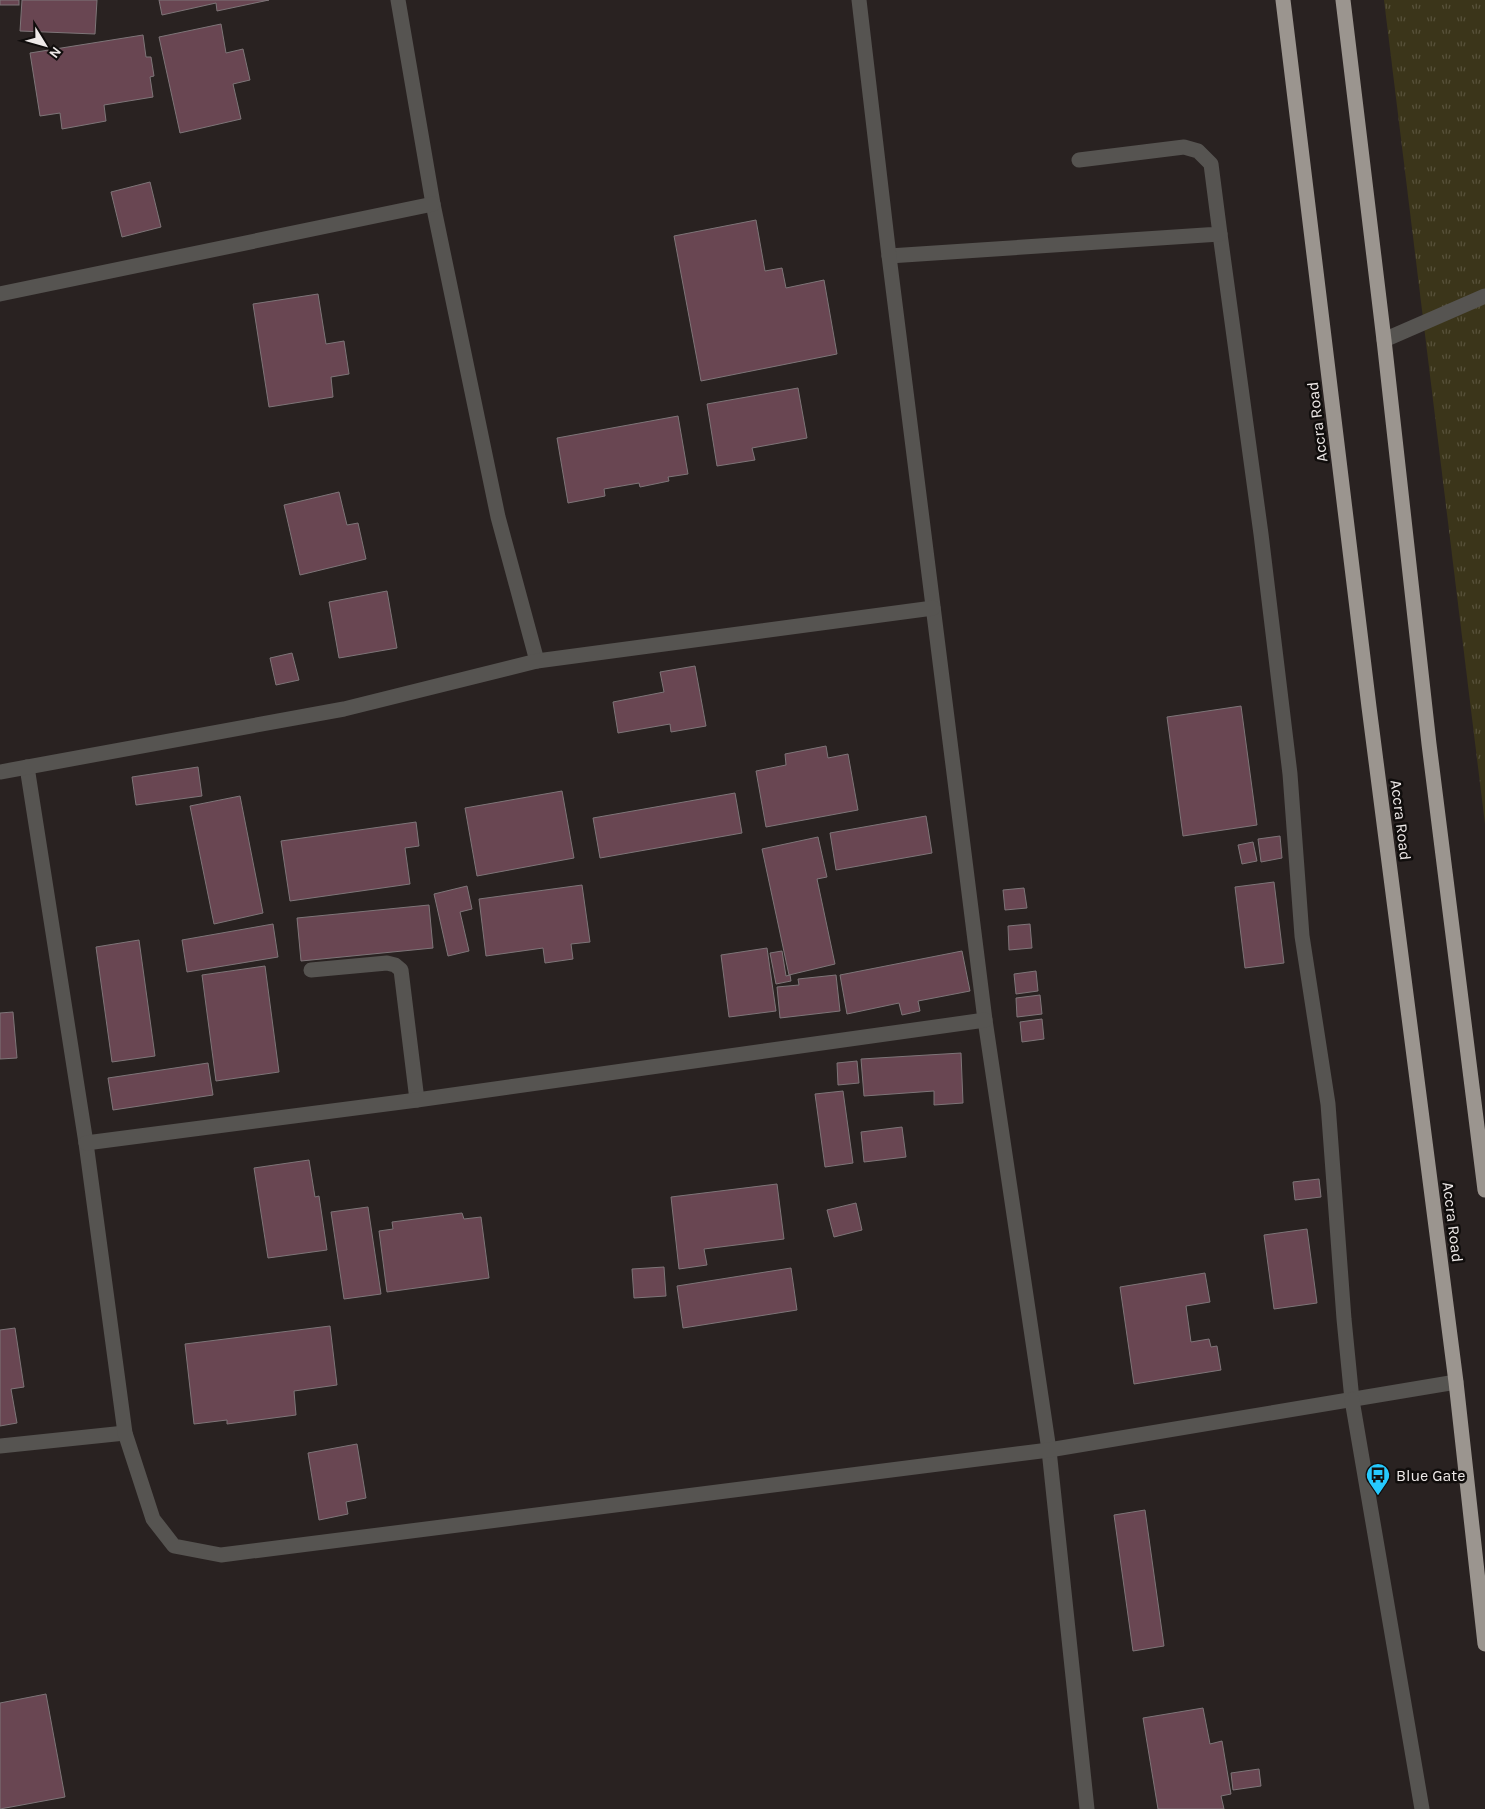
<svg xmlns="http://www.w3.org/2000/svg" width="1485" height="1809" font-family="Karla,sans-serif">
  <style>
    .grass { fill: url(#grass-tufts) }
    .building { fill: #694652; stroke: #7e7578 }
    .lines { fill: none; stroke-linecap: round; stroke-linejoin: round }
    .lane { stroke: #565451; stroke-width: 15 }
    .street { stroke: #565451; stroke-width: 15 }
    .highway { stroke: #9b958f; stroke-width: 15 }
    .labels { text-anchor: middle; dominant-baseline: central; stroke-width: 5; stroke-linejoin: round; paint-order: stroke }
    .street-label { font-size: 16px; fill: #eee9e8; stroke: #100d0c }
    .poi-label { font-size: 16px; fill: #eee9e8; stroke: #100d0c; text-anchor: start }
  </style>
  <defs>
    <pattern id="grass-tufts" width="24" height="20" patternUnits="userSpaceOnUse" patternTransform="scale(1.25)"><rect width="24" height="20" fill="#3b351a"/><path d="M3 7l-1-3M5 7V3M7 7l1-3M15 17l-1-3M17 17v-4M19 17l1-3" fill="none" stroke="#58523b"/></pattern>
  </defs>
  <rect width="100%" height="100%" fill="#292221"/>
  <path class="grass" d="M1384,0H1485V824Z"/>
  <g class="building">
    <rect x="0" y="0" width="19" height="5"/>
    <path d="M22,0H97L95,34L20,31Z"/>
    <path d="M159,0H269L217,11L216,3L162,15Z"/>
    <path d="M221,24L226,53L243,49L250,80L233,84L241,119L180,133L159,37Z"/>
    <path d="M143,35L146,57H151L154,76L150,77L153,97L104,105L106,121L62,129L60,113L40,116L30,53Z"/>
    <path d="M150,182L161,227L122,237L111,192Z"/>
    <path d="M756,220L765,271L782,268L786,288L824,280L837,354L701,381L674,236Z"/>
    <path d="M318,294L326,344L344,341L349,374L331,377L333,397L269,407L253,304Z"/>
    <path d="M798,388L807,438L752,448L755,460L717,466L707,404Z"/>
    <path d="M678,416L688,474L668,477L669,481L640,487L639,483L604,489L605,496L568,503L557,438Z"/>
    <path d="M339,492L347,525L358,523L366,559L300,575L284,505Z"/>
    <path d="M387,591L397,648L339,658L329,602Z"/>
    <path d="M292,653L299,680L276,685L270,658Z"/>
    <path d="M695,666L706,726L671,732L670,724L618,733L613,702L664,692L660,672Z"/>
    <path d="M1241,706L1257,825L1183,836L1167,717Z"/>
    <path d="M826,746L828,758L848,754L858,810L766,827L756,771L786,765L785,754Z"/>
    <path d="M198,767L202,796L136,805L132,777Z"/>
    <path d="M562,791L574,858L477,876L465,808Z"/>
    <path d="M735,793L742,833L600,858L593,818Z"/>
    <path d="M240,796L263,913L214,924L190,806Z"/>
    <path d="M926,816L932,853L836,870L830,833Z"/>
    <path d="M416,822L419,846L405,848L410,884L290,901L281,841Z"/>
    <path d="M1280,836L1282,858L1261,862L1258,839Z"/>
    <path d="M818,837L827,877L817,879L835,964L789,975L762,849Z"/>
    <path d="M1253,842L1257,861L1242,864L1238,845Z"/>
    <path d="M1274,882L1284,963L1245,968L1235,887Z"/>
    <path d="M582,885L590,942L571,944L573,959L545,963L543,948L486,956L479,899Z"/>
    <path d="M467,886L472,909L460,912L469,951L448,956L434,894Z"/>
    <path d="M1024,888L1027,908L1005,910L1003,890Z"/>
    <path d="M429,905L433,948L301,961L297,918Z"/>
    <path d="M273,924L278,957L187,972L182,940Z"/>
    <path d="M1030,924L1032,948L1009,950L1008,926Z"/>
    <path d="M139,940L155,1056L112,1062L96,947Z"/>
    <path d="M767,948L776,1011L729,1017L721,955Z"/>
    <path d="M782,951L786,976L790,975L791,981L776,984L770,953Z"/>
    <path d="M962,951L970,991L918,1001L920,1011L902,1015L899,1003L847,1014L840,975Z"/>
    <path d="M265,966L279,1072L216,1081L202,975Z"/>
    <path d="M1036,971L1038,991L1016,994L1014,974Z"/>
    <path d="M836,975L840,1011L780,1018L777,987L799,985L798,979Z"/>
    <path d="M1040,995L1042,1014L1017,1017L1016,998Z"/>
    <path d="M13,1012L17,1058L0,1059V1013Z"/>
    <path d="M1042,1019L1044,1039L1022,1042L1020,1022Z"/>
    <path d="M961,1053L963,1103L934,1105V1091L864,1096L861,1059Z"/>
    <path d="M857,1061L859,1083L838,1085L837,1063Z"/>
    <path d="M208,1063L213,1095L113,1110L108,1078Z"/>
    <path d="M843,1091L853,1163L825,1167L815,1094Z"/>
    <path d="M902,1127L906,1157L864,1162L861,1132Z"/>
    <path d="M309,1160L315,1197L319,1196L327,1250L268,1258L254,1168Z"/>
    <path d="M1319,1179L1321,1197L1295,1200L1293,1182Z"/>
    <path d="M777,1184L784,1239L704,1249L707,1265L679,1269L671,1197Z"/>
    <path d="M856,1203L862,1230L834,1237L827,1210Z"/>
    <path d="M368,1207L381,1294L344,1299L331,1212Z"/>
    <path d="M462,1213L464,1219L481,1217L489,1278L387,1292L379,1231L393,1229L392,1222Z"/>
    <path d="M1307,1229L1317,1303L1274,1309L1264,1235Z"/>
    <path d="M664,1267L666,1296L634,1298L632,1269Z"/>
    <path d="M791,1268L797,1310L683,1328L677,1286Z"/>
    <path d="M1205,1273L1210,1302L1186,1306L1191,1342L1209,1339L1211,1347L1217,1346L1221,1370L1134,1384L1120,1287Z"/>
    <path d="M330,1326L337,1385L294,1391L296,1415L227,1424V1420L194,1424L185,1344Z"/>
    <path d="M15,1328L24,1387L11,1389L17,1423L0,1426V1330Z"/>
    <path d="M357,1444L366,1498L346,1502L348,1514L319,1520L308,1453Z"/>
    <path d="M1145,1510L1164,1646L1133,1651L1114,1515Z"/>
    <path d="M46,1694L65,1797L0,1809V1703Z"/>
    <path d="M1203,1708L1210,1744L1222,1741L1231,1794L1221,1796L1224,1809H1158L1143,1718Z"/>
    <path d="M1259,1769L1261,1786L1233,1790L1231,1773Z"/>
  </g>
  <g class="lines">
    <g class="lane">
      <path d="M1220,234L1261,534L1290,774L1302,936L1328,1104L1344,1319L1352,1400"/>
      <path d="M889,256L1220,234L1211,164L1198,151L1184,147L1079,160"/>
      <path d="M311,970L387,963L395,965L401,970L417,1100"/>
      <path d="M0,1446L125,1433"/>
    </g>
    <g class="street">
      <path d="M398,0L433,204L498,517L537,661"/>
      <path d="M859,0L889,256L985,1020L1049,1450L1087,1809"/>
      <path d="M0,294L433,204"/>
      <path d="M1384,340L1485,296"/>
      <path d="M27,767L86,1143L125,1433L153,1519L174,1546L221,1555L1049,1450L1456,1382"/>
      <path d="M0,772L344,709L537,661L933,608"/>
      <path d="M86,1143L417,1100L985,1020"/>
      <path d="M1352,1400L1422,1809"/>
    </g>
    <g class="highway">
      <path d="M1283,0L1369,707L1456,1382L1485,1644"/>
      <path d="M1343,0L1384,340L1429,744L1485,1190"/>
    </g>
  </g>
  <defs>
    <g id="bus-pin" transform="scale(1.25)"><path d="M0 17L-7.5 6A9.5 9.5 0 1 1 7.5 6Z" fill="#26c9fe" stroke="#100d0c"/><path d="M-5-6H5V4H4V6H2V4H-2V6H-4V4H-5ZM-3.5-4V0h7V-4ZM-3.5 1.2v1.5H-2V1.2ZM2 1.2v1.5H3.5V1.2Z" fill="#111"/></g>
  </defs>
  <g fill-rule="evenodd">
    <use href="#bus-pin" x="1378" y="1475"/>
  </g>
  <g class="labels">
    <g class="street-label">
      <text transform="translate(1317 422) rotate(-97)">Accra Road</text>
      <text transform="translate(1401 820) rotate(83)">Accra Road</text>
      <text transform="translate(1453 1222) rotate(83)">Accra Road</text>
    </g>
    <g class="poi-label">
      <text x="1396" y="1475">Blue Gate</text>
    </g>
  </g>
  <g transform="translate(45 45) rotate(127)" stroke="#100d0c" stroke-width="4" paint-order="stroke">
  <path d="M0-4L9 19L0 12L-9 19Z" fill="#eee9e8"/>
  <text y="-8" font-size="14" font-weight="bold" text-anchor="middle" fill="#eee9e8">N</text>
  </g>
</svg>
